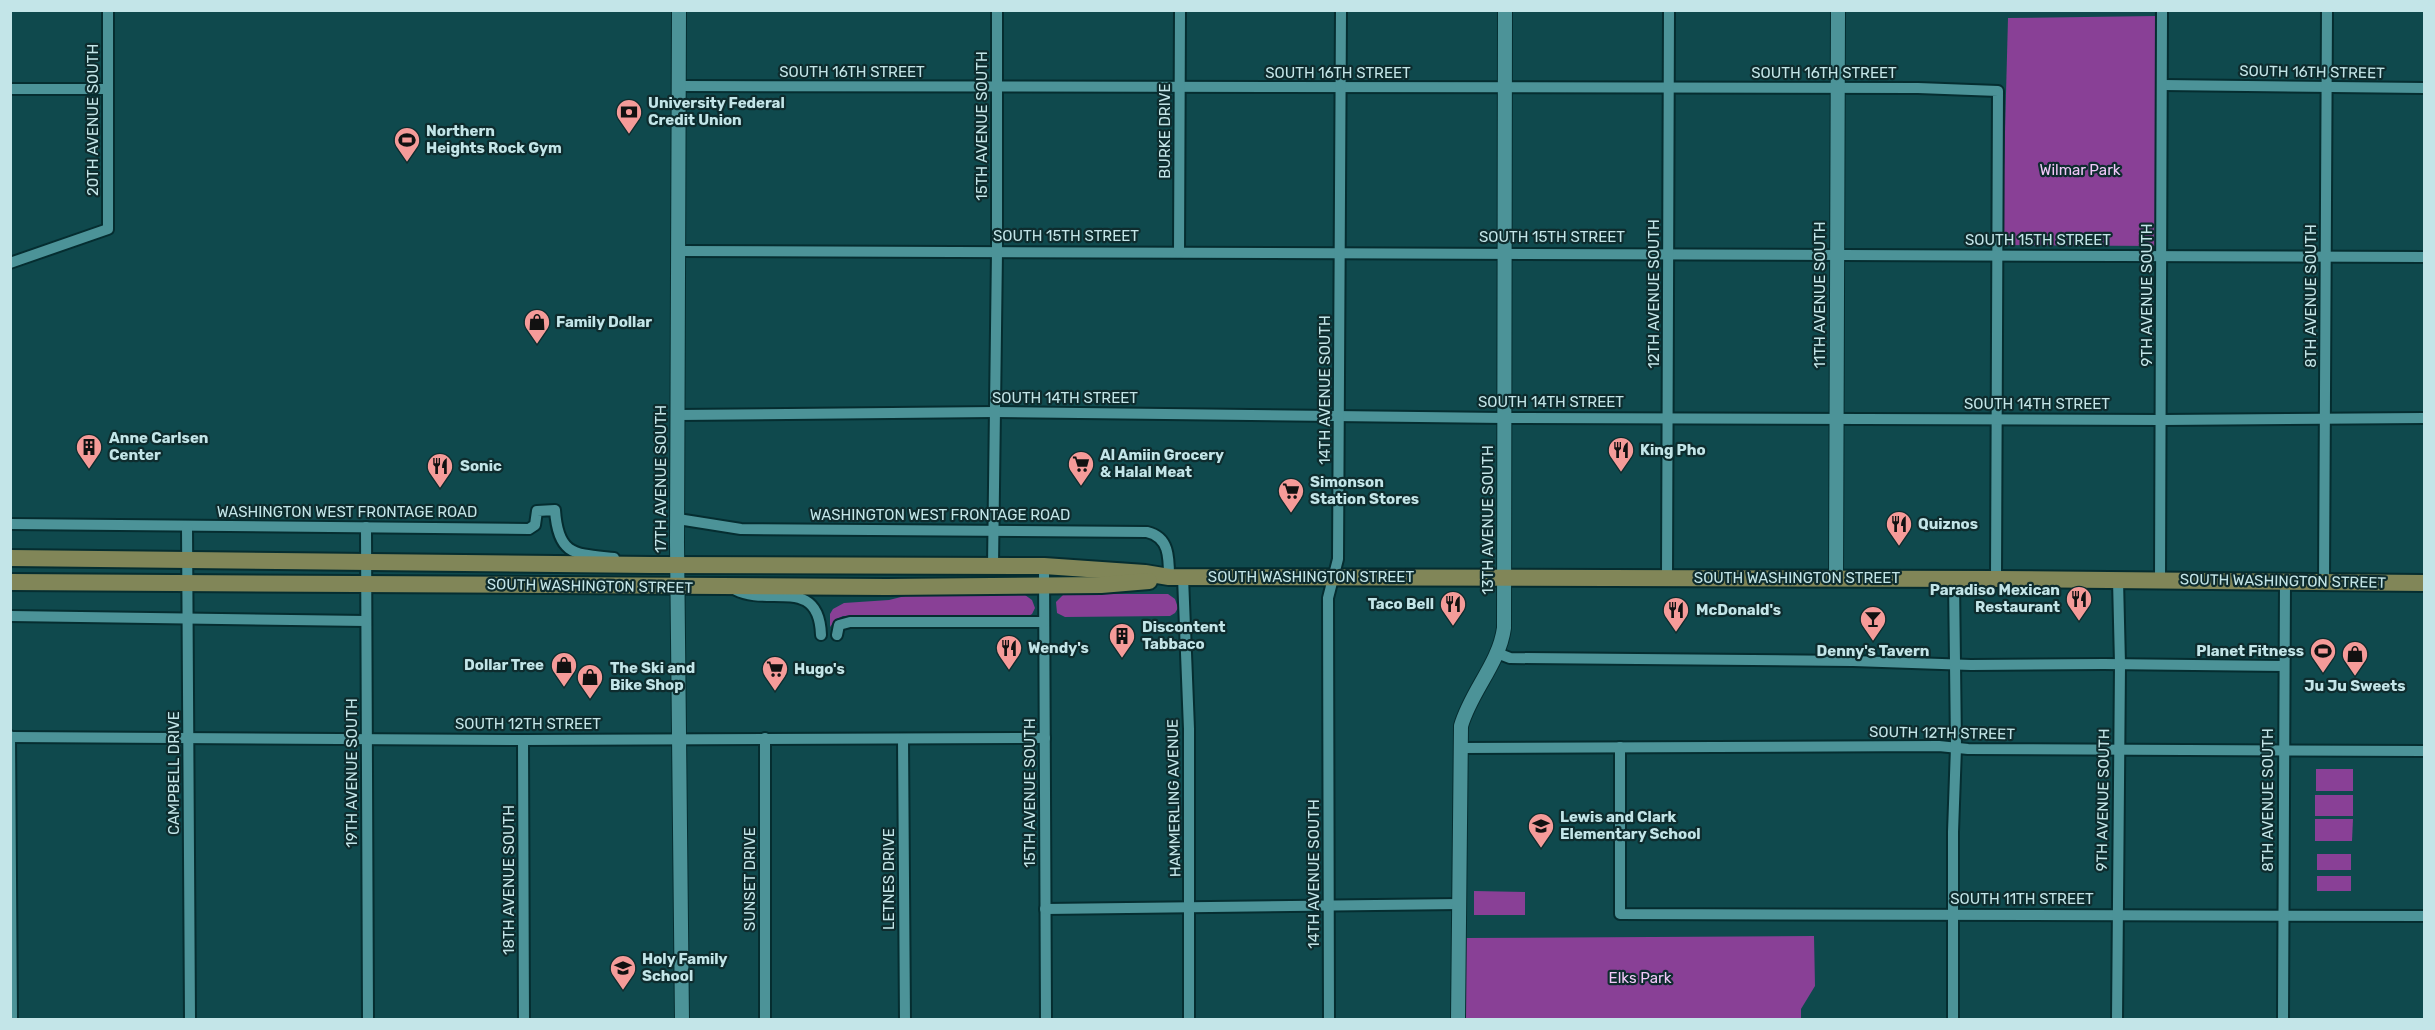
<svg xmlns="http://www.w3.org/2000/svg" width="2435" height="1030" font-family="Rubik,sans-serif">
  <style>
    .green { fill: #894096 }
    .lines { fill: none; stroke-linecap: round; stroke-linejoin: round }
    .minor-casing { stroke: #052d30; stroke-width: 14 }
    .tertiary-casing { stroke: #052d30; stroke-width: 16 }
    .primary-casing { stroke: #052d30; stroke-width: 20 }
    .minor { stroke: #4c9398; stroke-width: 10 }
    .tertiary { stroke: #4c9398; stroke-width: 14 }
    .primary { stroke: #818658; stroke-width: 16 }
    .labels { text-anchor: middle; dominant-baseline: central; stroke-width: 4.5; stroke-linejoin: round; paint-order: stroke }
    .street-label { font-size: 15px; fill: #c3e5e8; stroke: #0e2c2e }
    .poi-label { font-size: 15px; font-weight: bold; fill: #c3e5e8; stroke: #0e2c2e; text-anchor: start }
    .park-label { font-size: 15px; fill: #f1c9f8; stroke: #0e2c2e }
  </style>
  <rect width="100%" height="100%" fill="#0f494d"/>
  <g class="green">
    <path d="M2156,16L2155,246L2002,245L2008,18Z"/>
    <path d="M913,594L1025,595L1032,600L1035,608L1032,614L1027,617L843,616L835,620L830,627V614L833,609L844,603L889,600Z"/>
    <path d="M1064,594H1168L1175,599L1178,608L1175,613L1170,616L1065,617L1057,613L1056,602Z"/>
    <rect x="2316" y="769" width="37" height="22"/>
    <rect x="2315" y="795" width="38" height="21"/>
    <path d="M2315,819H2353L2352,841H2315Z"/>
    <rect x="2317" y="854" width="34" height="16"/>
    <rect x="2317" y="876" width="34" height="15"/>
    <path d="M1474,891L1525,892V915H1474Z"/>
    <path d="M1814,936L1815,986L1801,1009V1019H1466L1465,938Z"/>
  </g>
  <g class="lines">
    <g class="minor-casing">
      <g id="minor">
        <path d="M2163,85L2424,88"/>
        <path d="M678,86L1918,88L1998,91L1996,579"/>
        <path d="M10,89H108"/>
        <path d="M679,251L2424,257"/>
        <path d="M1179,252L1180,10"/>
        <path d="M10,263L108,229V10"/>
        <path d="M678,415L995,412L1504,418L2162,420L2424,418"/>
        <path d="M678,519L741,529L1147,532C1169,537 1169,557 1169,577"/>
        <path d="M10,524L529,529L535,525L537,511L555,510C558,556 575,554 614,558"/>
        <path d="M187,526L190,1020"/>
        <path d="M366,527L368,1020"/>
        <path d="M993,566L997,251V10"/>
        <path d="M1044,566L1046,1020"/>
        <path d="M1183,577L1189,729V1020"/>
        <path d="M1667,578L1669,10"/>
        <path d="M2160,580L2162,10"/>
        <path d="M2324,582L2327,10"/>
        <path d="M736,590C768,607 819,575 821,635"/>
        <path d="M10,616L366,621"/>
        <path d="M837,635L839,625L850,622H1044"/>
        <path d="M1497,653L1510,658L1853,661L1971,665L2104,664L2284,666"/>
        <path d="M10,736L12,1020"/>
        <path d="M10,737L523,740L1045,738"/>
        <path d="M765,738V1020"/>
        <path d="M903,739L905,1020"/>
        <path d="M523,740L524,1020"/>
        <path d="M1620,747V914L2424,916"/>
        <path d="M1460,748L1939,746L1968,749L2424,751"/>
        <path d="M1045,909L1460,904"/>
        <path d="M1329,1020L1328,598L1338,559L1341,10"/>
        <path d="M1953,1020V832L1956,747L1954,579"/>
        <path d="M2117,1020L2120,664L2118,580"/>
        <path d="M2283,1020L2285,581"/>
      </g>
    </g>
    <g class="tertiary-casing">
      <g id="tertiary">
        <path d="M679,10L677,543L682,1020"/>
        <path d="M1836,579L1838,10"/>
        <path d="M1458,1020L1461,726C1471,691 1499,664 1504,628L1505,10"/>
      </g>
    </g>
    <g class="primary-casing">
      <g id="primary">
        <path d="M10,558L652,565L1044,566L1145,573L1169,577L1996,579L2424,583"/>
        <path d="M10,582L887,587L1101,585L1149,581"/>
      </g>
    </g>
    <use href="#minor" class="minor"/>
    <use href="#tertiary" class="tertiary"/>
    <use href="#primary" class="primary"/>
  </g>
  <defs>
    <g id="bank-pin" transform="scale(1.35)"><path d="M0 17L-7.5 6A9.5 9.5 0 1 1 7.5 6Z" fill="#f59b99" stroke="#0e2c2e"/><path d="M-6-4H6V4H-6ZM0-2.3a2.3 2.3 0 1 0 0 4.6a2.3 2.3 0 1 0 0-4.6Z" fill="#111"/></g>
    <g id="stadium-pin" transform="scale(1.35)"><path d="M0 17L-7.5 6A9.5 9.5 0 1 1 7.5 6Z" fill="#f59b99" stroke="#0e2c2e"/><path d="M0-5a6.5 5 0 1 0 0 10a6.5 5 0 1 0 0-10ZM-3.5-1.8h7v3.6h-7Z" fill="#111"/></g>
    <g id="shop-pin" transform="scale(1.35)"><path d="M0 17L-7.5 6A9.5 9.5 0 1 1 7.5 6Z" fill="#f59b99" stroke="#0e2c2e"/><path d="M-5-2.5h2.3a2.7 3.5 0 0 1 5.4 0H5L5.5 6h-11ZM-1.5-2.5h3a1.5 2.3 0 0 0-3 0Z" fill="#111"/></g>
    <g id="building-pin" transform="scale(1.35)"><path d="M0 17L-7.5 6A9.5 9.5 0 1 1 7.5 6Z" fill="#f59b99" stroke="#0e2c2e"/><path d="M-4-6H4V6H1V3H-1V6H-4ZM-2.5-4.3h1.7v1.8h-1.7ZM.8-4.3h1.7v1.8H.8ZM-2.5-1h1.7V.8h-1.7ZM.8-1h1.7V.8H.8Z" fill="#111"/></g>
    <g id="restaurant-pin" transform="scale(1.35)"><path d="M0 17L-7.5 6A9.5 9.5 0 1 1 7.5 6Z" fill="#f59b99" stroke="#0e2c2e"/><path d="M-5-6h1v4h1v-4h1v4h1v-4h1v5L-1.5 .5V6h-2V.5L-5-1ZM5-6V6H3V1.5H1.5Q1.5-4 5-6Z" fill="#111"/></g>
    <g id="supermarket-pin" transform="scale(1.35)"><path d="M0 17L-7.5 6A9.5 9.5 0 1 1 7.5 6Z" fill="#f59b99" stroke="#0e2c2e"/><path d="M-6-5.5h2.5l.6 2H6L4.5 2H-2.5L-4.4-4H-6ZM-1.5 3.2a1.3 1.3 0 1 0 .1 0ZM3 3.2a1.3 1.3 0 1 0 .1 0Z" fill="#111"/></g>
    <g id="bar-pin" transform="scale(1.35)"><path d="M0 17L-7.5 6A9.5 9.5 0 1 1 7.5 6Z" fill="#f59b99" stroke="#0e2c2e"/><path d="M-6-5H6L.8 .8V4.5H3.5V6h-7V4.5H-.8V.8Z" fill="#111"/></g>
    <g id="school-pin" transform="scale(1.35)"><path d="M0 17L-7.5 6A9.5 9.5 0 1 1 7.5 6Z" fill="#f59b99" stroke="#0e2c2e"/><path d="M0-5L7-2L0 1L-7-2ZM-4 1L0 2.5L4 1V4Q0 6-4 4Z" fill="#111"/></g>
  </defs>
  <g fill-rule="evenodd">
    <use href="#bank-pin" x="629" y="112"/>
    <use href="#stadium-pin" x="407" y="140"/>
    <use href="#shop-pin" x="537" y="322"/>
    <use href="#building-pin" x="89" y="447"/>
    <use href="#restaurant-pin" x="1621" y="450"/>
    <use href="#supermarket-pin" x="1081" y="464"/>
    <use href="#restaurant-pin" x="440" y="466"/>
    <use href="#supermarket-pin" x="1291" y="491"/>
    <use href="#restaurant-pin" x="1899" y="524"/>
    <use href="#restaurant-pin" x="2079" y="599"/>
    <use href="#restaurant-pin" x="1453" y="604"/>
    <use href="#restaurant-pin" x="1676" y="610"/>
    <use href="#bar-pin" x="1873" y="619"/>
    <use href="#building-pin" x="1122" y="636"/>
    <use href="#restaurant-pin" x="1009" y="648"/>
    <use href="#stadium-pin" x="2323" y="651"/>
    <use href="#shop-pin" x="2355" y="654"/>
    <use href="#shop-pin" x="564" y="665"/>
    <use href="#supermarket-pin" x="775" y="669"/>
    <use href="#shop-pin" x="590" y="677"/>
    <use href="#school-pin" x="1541" y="826"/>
    <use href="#school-pin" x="623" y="968"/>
  </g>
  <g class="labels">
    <g class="street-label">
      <text x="852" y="72">SOUTH 16TH STREET</text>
      <text transform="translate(2312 72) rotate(1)">SOUTH 16TH STREET</text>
      <text x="1338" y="73">SOUTH 16TH STREET</text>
      <text x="1824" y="73">SOUTH 16TH STREET</text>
      <text transform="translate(93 120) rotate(-90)">20TH AVENUE SOUTH</text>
      <text transform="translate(982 126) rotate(-90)">15TH AVENUE SOUTH</text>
      <text transform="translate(1165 131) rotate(-90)">BURKE DRIVE</text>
      <text x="1066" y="236">SOUTH 15TH STREET</text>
      <text x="1552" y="237">SOUTH 15TH STREET</text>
      <text x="2038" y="240">SOUTH 15TH STREET</text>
      <text transform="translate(1654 294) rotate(-90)">12TH AVENUE SOUTH</text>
      <text transform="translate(1820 295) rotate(-90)">11TH AVENUE SOUTH</text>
      <text transform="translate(2147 295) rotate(-90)">9TH AVENUE SOUTH</text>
      <text transform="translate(2311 296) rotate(-90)">8TH AVENUE SOUTH</text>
      <text transform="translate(1325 390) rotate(-90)">14TH AVENUE SOUTH</text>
      <text x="1065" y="398">SOUTH 14TH STREET</text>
      <text x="1551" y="402">SOUTH 14TH STREET</text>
      <text x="2037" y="404">SOUTH 14TH STREET</text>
      <text transform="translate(661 479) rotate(-90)">17TH AVENUE SOUTH</text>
      <text x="347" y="512">WASHINGTON WEST FRONTAGE ROAD</text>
      <text x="940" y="515">WASHINGTON WEST FRONTAGE ROAD</text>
      <text transform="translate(1488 520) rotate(-90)">13TH AVENUE SOUTH</text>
      <text x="1311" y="577">SOUTH WASHINGTON STREET</text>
      <text x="1797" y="578">SOUTH WASHINGTON STREET</text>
      <text transform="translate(2283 581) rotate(1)">SOUTH WASHINGTON STREET</text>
      <text transform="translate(590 586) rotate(1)">SOUTH WASHINGTON STREET</text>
      <text x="528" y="724">SOUTH 12TH STREET</text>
      <text transform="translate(1942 733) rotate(1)">SOUTH 12TH STREET</text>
      <text transform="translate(174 773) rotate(-90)">CAMPBELL DRIVE</text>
      <text transform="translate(352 773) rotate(-90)">19TH AVENUE SOUTH</text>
      <text transform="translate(1030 793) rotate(-90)">15TH AVENUE SOUTH</text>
      <text transform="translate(1174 798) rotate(-91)">HAMMERLING AVENUE</text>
      <text transform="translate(2103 800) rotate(-89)">9TH AVENUE SOUTH</text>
      <text transform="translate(2268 800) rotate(-90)">8TH AVENUE SOUTH</text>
      <text transform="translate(1314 874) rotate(-90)">14TH AVENUE SOUTH</text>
      <text transform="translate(750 879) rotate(-90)">SUNSET DRIVE</text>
      <text transform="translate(889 879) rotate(-90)">LETNES DRIVE</text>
      <text transform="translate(509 880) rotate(-90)">18TH AVENUE SOUTH</text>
      <text x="2022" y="899">SOUTH 11TH STREET</text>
    </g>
    <g class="poi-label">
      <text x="648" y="103">University Federal<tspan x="648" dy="17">Credit Union</tspan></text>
      <text x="426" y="131">Northern<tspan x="426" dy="17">Heights Rock Gym</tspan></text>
      <text x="556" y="322">Family Dollar</text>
      <text x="109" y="438">Anne Carlsen<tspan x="109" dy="17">Center</tspan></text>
      <text x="1640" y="450">King Pho</text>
      <text x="1100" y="455">Al Amiin Grocery<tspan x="1100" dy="17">&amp; Halal Meat</tspan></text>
      <text x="460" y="466">Sonic</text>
      <text x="1310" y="482">Simonson<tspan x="1310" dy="17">Station Stores</tspan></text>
      <text x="1918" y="524">Quiznos</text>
      <text x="2060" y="590" text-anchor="end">Paradiso Mexican<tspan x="2060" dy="17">Restaurant</tspan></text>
      <text x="1434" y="604" text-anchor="end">Taco Bell</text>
      <text x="1696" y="610">McDonald's</text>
      <text x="1142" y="627">Discontent<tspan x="1142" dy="17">Tabbaco</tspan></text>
      <text x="1028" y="648">Wendy's</text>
      <text x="1873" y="651" text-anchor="middle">Denny's Tavern</text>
      <text x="2304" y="651" text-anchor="end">Planet Fitness</text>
      <text x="544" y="665" text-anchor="end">Dollar Tree</text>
      <text x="610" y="668">The Ski and<tspan x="610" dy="17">Bike Shop</tspan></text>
      <text x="794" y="669">Hugo's</text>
      <text x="2355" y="686" text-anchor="middle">Ju Ju Sweets</text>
      <text x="1560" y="817">Lewis and Clark<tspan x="1560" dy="17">Elementary School</tspan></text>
      <text x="642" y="959">Holy Family<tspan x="642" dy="17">School</tspan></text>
    </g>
    <g class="park-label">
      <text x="2080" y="170">Wilmar Park</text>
      <text x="1640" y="978">Elks Park</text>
    </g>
  </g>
  <rect width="2435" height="1030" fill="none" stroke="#c3e5e8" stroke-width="24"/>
</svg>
